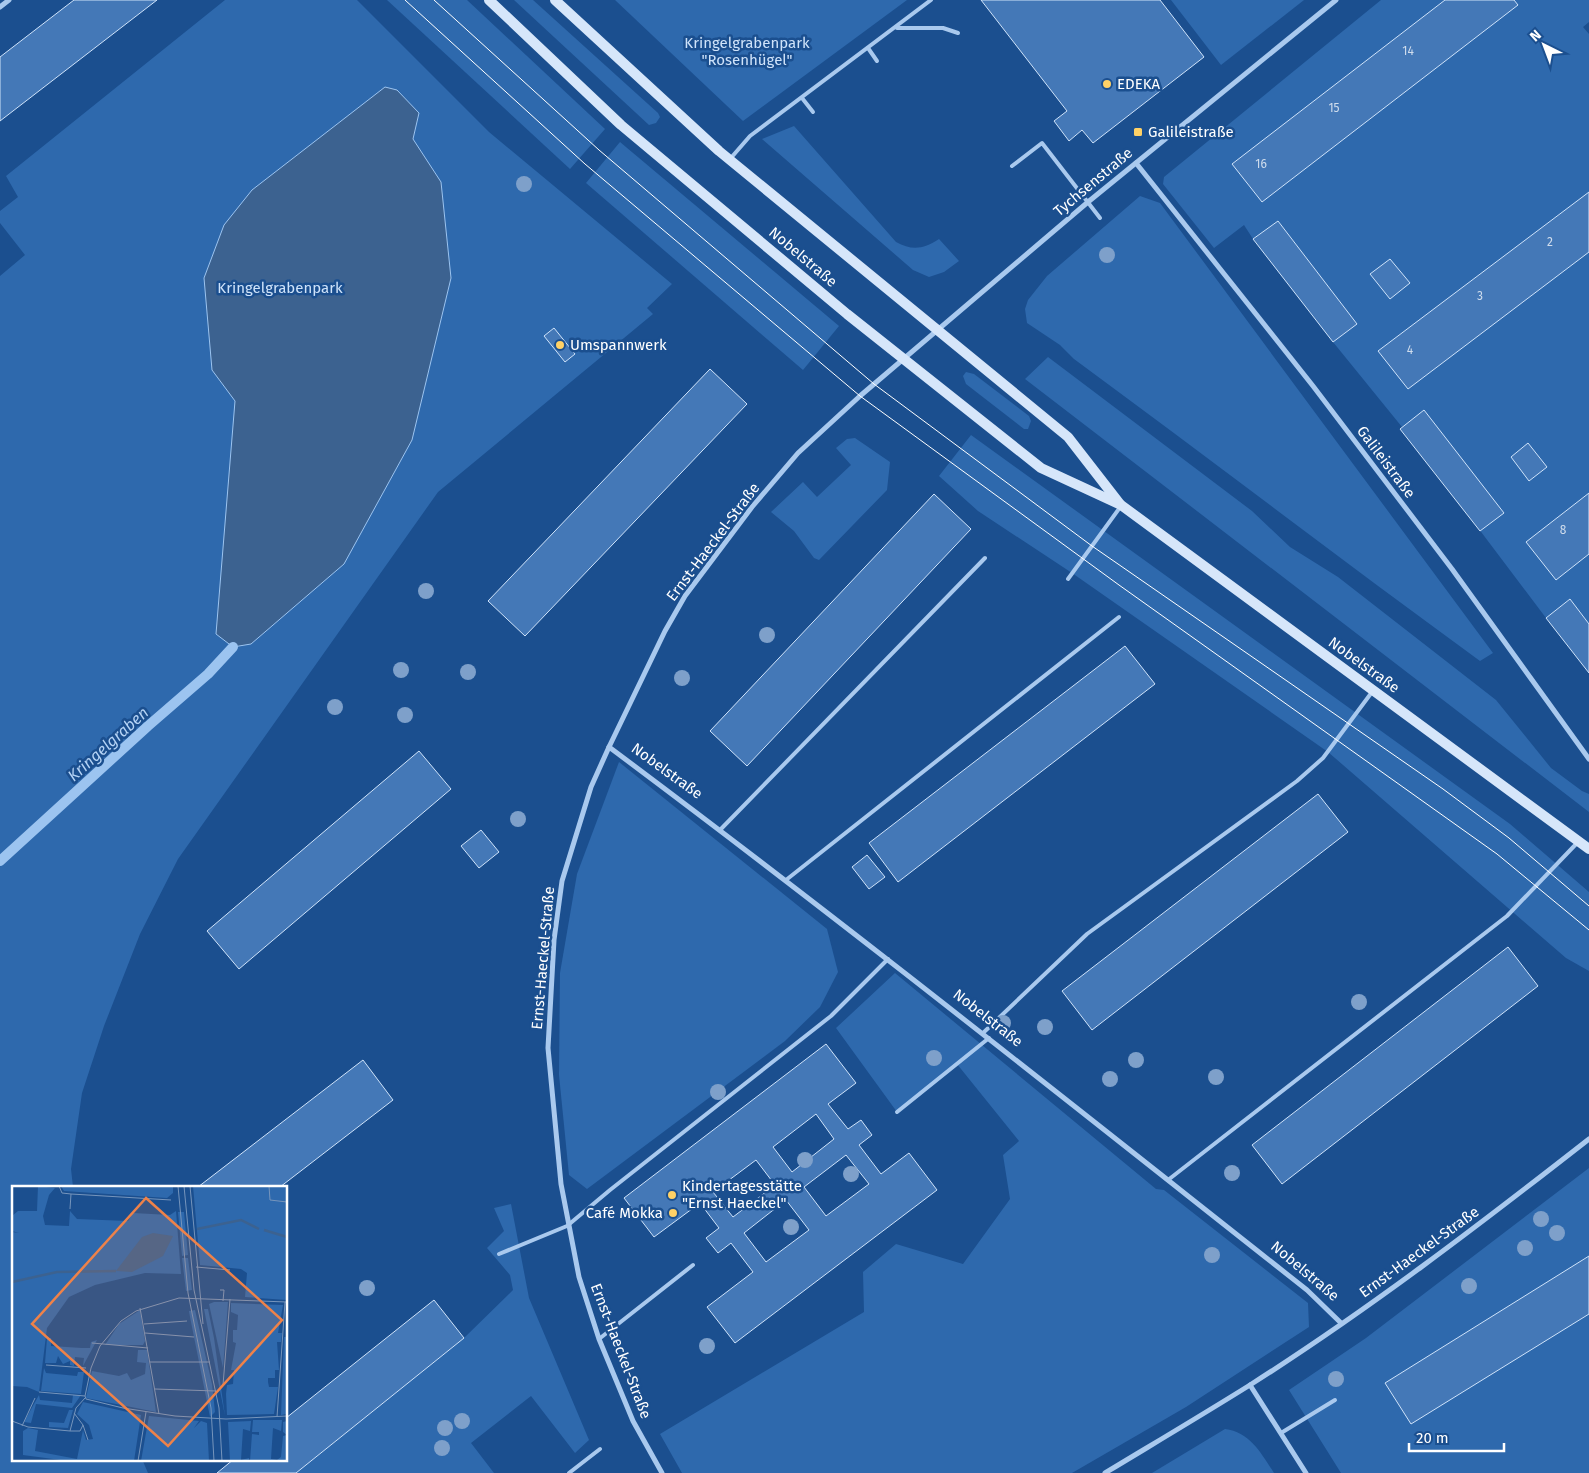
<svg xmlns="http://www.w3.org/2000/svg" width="1589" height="1473" font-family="'Fira Sans',sans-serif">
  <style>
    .green { fill: #2e69ad }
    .water { fill: #3c6290; stroke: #9cc4f0 }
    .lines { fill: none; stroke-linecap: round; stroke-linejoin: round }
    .stream { stroke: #9cc4f0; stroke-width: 10 }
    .building { fill: #4478b7; stroke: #cfe3fa; fill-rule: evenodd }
    .lane { stroke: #a9c9ee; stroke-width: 4 }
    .street { stroke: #a9c9ee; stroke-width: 5 }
    .secondary { stroke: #d6e6fa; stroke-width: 10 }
    .tram { stroke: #fff; stroke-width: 1 }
    .tree { fill: #7ea0ca }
    .poi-dot { fill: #ffd166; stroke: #1b4f8f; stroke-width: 2 }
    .labels { text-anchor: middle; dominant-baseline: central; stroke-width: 5; stroke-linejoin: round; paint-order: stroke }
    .number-label { font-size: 12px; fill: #d0dded }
    .park-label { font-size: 15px; fill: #cfe3fa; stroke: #1b4f8f }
    .poi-label { font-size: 15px; fill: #fff; stroke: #1b4f8f; text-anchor: start }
    .street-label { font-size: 15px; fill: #fff; stroke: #1b4f8f }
    .water-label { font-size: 16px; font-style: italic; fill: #b5d3f5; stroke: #1b4f8f }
    .inset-river { fill: none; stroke: #3c6290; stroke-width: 2.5 }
    .inset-road { fill: none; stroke: #7695bc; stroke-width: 1 }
    .view { fill: #ee8249; fill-opacity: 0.15; stroke: #ee8249; stroke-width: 2.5 }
    .inset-edge { fill: none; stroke: #fff; stroke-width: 2.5 }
  </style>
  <rect width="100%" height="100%" fill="#1b4f8f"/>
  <g class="green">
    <path d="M225,0H357L489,132L672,284L647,308L653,314L438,492L178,859L140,934L104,1026L82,1093L71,1169L73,1187H14V1459H142L148,1473H0V276L25,255L0,223V211L18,197L6,176Z"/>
    <path d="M387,0H467L605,129L570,169Z"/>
    <path d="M514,0H533L658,113L660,117L656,123L649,125Z"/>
    <path d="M615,0H907L743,121Z"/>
    <path d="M1171,0H1304L1221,65Z"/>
    <path d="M1381,0H1589V22L1583,27L1589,34V624L1570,599L1546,618L1402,427L1333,342L1357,324L1278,221L1253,239L1244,225L1214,248L1163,184L1164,177Z"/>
    <path d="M794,126L896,242C912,251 924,249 939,239L959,261L944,272L929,277L913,270L762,139Z"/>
    <path d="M620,142L839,326L803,370L586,183Z"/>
    <path d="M1140,196L1160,203L1493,653L1480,661C1344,562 1210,459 1074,359L1060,345L1027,323L1025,309L1028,300L1047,276Z"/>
    <path d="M1048,357L1252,511L1290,547L1338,577L1496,700L1551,768L1582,791L1589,794V812L1025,379Z"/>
    <path d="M966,372L974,374L1029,416L1031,421L1028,429H1024L966,384L963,376Z"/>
    <path d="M971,435L1510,824L1589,892V971L1566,958L1328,752L1072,573L978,511L939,476Z"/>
    <path d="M855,438L890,462L887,490L819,560L814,558L794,531L771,512L803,482L817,497L851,465L836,448L847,439Z"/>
    <path d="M619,762L827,929L838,972L820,1007L785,1041L587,1189L569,1175L559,1075L560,973L577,874Z"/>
    <path d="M895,973L1156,1189L1164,1190L1308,1303L1309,1327L1186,1407L1072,1473H682L660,1434L864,1312L863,1272L896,1244L963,1264L1010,1199L1003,1155L1019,1141L957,1064L897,1112L836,1028Z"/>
    <path d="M1589,1168V1473H1341L1289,1390L1366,1338Z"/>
    <path d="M511,1204L529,1298L589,1440L575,1453L531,1396L471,1443L494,1473H296L464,1338L513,1290L510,1275L487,1248L504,1231L494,1208Z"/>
    <path d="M1225,1429C1250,1432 1261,1453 1274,1473H1152Z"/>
  </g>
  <path class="water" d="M385,87L397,90L419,113L413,139L441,182L451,278L412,440L344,564L251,644L233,647L216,634L235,401L212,370L204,278L224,225L252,190Z"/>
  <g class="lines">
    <path class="stream" d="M0,861L148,726L208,674L233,647"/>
  </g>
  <g class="building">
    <path d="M74,0H157L0,121V57Z"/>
    <path d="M981,0H1160L1204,57L1093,143L1082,130L1069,141L1054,121L1067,111Z"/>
    <path d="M1445,0H1514L1518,5L1262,202L1232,164Z"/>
    <path d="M1589,192V252L1408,389L1378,351Z"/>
    <path d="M1278,221L1357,324L1333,342L1253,239Z"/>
    <path d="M1390,259L1410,283L1390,299L1370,274Z"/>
    <path d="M554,328L575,354L565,362L544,336Z"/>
    <path d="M710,369L747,404L525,636L488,601Z"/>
    <path d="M1424,410L1504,513L1480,531L1400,429Z"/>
    <path d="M1528,443L1547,467L1529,481L1511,457Z"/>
    <path d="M1589,493V554L1556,580L1526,542Z"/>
    <path d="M934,494L971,529L747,766L710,731Z"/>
    <path d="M1570,599L1589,624V673L1546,618Z"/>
    <path d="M1125,646L1155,684L898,882L869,843Z"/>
    <path d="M419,751L451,789L239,969L207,931Z"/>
    <path d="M1318,794L1348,832L1092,1030L1062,991Z"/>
    <path d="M481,830L499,852L479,868L461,846Z"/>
    <path d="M867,855L885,877L869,889L852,867Z"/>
    <path d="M1508,947L1538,986L1282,1184L1252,1145Z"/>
    <path d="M826,1044L856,1083L828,1104L848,1129L861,1120L872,1135L859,1145L881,1174L909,1153L937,1190L735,1343L707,1307L753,1272L731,1243L718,1253L706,1238L719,1228L700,1203L654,1237L624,1198ZM816,1114L834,1139L792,1172L773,1147ZM846,1155L869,1184L826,1216L804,1187ZM756,1160L775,1185L733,1217L713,1192ZM786,1200L809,1230L766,1262L744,1233Z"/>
    <path d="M363,1060L393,1100L280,1187H198Z"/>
    <path d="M1589,1256V1314L1411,1424L1385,1383Z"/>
    <path d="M434,1300L464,1338L296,1473H217L234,1459H286V1418Z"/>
  </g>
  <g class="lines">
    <g class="lane">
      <path d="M897,28H943L958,33"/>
      <path d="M868,48L877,61"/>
      <path d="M802,98L813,112"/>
      <path d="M730,159L750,136L931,0"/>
      <path d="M1012,166L1042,143L1100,218"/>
      <path d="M1068,579L1121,506"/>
      <path d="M720,830L985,558"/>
      <path d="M786,880L1119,617"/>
      <path d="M983,1033L1087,934L1297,781L1323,758L1372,692"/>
      <path d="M897,1112L989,1038"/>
      <path d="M1168,1180L1507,916L1578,842"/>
      <path d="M499,1254L567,1226L610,1190L831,1016L888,959"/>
      <path d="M599,1339L693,1265"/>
      <path d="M1281,1433L1335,1400"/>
      <path d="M569,1473L600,1449"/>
    </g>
    <g class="street">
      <path d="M0,7L9,0"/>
      <path d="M1136,163L1313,386L1452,569L1589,759"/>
      <path d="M609,747C845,923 1075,1107 1307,1290L1341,1323"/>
      <path d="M1250,1385L1306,1473"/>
      <path d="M662,1473L633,1421L599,1339L579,1277L561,1184L548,1048L554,940L562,881L591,787L609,747L665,631L685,596L752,507L798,453L860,396L1088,202L1336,0"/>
      <path d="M1105,1473C1153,1444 1202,1415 1250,1385C1368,1310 1479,1225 1589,1139"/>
    </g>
    <g class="secondary">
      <path d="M489,0L621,125L847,314L1041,468L1121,505L1589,849"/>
      <path d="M555,0L719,151L1068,437L1120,504"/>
    </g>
    <g class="tram">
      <path d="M405,0L585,164L860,396L1119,585L1497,854L1589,930"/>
      <path d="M434,0L599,150L874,384L1092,546L1443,789L1509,838L1589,906"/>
    </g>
  </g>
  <g class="tree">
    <circle cx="524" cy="184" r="8"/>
    <circle cx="1107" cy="255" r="8"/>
    <circle cx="426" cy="591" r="8"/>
    <circle cx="767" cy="635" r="8"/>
    <circle cx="401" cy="670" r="8"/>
    <circle cx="468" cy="672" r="8"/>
    <circle cx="682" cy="678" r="8"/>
    <circle cx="335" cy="707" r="8"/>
    <circle cx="405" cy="715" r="8"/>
    <circle cx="518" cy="819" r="8"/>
    <circle cx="1359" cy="1002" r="8"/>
    <circle cx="1003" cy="1023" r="8"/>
    <circle cx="1045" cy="1027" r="8"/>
    <circle cx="934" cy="1058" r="8"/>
    <circle cx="1136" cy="1060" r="8"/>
    <circle cx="1216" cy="1077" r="8"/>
    <circle cx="1110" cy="1079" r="8"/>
    <circle cx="718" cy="1092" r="8"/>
    <circle cx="805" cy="1160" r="8"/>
    <circle cx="1232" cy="1173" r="8"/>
    <circle cx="851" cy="1174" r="8"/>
    <circle cx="1541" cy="1219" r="8"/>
    <circle cx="791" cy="1227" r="8"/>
    <circle cx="1557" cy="1233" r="8"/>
    <circle cx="1525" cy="1248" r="8"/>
    <circle cx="1212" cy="1255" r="8"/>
    <circle cx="1469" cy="1286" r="8"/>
    <circle cx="367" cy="1288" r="8"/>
    <circle cx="707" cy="1346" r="8"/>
    <circle cx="1336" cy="1379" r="8"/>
    <circle cx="462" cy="1421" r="8"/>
    <circle cx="445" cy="1428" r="8"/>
    <circle cx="442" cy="1448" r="8"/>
  </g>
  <g class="poi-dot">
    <circle cx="1107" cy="84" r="5"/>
    <rect x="1133" y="127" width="10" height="10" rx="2.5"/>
    <circle cx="560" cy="345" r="5"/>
    <circle cx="672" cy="1195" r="5"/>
    <circle cx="673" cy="1213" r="5"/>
  </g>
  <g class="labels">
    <g class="number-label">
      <text x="1408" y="51">14</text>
      <text x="1334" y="108">15</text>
      <text x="1261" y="164">16</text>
      <text x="1550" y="242">2</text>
      <text x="1480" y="296">3</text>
      <text x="1410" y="350">4</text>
      <text x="1563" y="530">8</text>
    </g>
    <g class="park-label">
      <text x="747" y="43">Kringelgrabenpark<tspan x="747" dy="17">"Rosenhügel"</tspan></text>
      <text x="280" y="288">Kringelgrabenpark</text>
    </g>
    <g class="poi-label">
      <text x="1117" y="84">EDEKA</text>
      <text x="1148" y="132">Galileistraße</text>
      <text x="570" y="345">Umspannwerk</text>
      <text x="682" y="1186">Kindertagesstätte<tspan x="682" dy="17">"Ernst Haeckel"</tspan></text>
      <text x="663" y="1213" text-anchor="end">Café Mokka</text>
    </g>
    <g class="street-label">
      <text transform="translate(1093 182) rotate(-40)">Tychsenstraße</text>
      <text transform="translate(803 257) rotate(40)">Nobelstraße</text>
      <text transform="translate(1386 462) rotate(53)">Galileistraße</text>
      <text transform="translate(713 542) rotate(-53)">Ernst-Haeckel-Straße</text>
      <text transform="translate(1364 665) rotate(36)">Nobelstraße</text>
      <text transform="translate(667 771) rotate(36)">Nobelstraße</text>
      <text transform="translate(543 958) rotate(-85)">Ernst-Haeckel-Straße</text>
      <text transform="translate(988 1018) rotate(38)">Nobelstraße</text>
      <text transform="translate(1419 1252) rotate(-36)">Ernst-Haeckel-Straße</text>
      <text transform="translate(1305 1271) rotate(40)">Nobelstraße</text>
      <text transform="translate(621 1351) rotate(69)">Ernst-Haeckel-Straße</text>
    </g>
    <g class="water-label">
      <text transform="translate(108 744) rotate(-42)">Kringelgraben</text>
    </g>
  </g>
  <g transform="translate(12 1186)">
    <rect width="275" height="275" fill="#1b4f8f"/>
    <path d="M26,0L43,2L37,9L31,30L33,39L57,40L58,25L65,33L116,35L121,27L158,29L164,25L169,88L133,87L83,99L57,111L35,142L27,206L15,201L0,200V46L7,47L0,45V30L6,25H25ZM49,0H161V7L155,12L52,5ZM181,0H275V114L233,111L235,87L229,83L188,79ZM166,26H172L176,69L170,70ZM170,72H176L180,104L174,105ZM202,116H216L211,182L197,118ZM219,117L271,119L266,147H270L269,156H265L267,184H263V192H256V196L257,201H266L262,228L215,229L214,208L215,199L221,198L222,184H219L224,157L221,156V144H225L226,129L219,126ZM192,123H196L202,152L213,230ZM128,124L133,155L131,159H93L107,138ZM183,124L200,198L203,226L198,231L178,131L177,125ZM272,151H275V228L269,229ZM35,152H39V160L70,162H78L79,156L85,154L71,180L72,172L63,171L62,180L58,179V175L51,178L46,170L44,177H33ZM126,164H135L144,226L74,212L80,185L107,190L115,187L119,194L133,188L134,177L125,176ZM32,182L34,187L65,190L66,186H72L69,208L29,205ZM27,209L28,214L60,217L61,209H69L60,222L24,218L19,237L12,236ZM71,216L129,229L122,275H56L11,269V245L16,242L26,244L23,265L65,273L71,244L74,254L81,253L77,239L65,228ZM57,224H61L56,242L37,241V236L52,237ZM137,230L187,235L182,242L189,235L195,237L197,275H129ZM241,234H270L269,245L261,242L259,273L265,274L269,271L271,250L275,249L271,246V236L275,235V275H238L240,248L247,249V246H240ZM239,235L238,245L231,243L229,274L237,272V275H218L216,236Z" fill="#2e69ad"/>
    <path d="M141,47L161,50L151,70L120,86L104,85L130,51Z" fill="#3c6290"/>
    <path class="inset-river" d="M185,43L229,34L247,43M252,44L275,51M0,96L45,86L104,85"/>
    <path class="inset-road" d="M47,0L50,7L59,8L159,14M166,0L176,107L199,222L202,275M172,0L182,104L207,222L210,275M178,0L191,138M257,0L258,14L275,16M58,23L59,8M184,81L218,84M208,104H212L211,115M275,116L167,112L124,125L109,135L88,160L79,182L73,210L74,213L111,222L163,230L214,233L275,230M128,122L147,228M132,138L175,135M133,147L182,151M80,157L136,162M138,176H198M34,179L74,182M211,199L218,113M143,203L204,205M27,206L73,210M265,231L273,116M0,235L16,241L58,245L64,222L73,212M71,239L76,254M10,240L23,212M58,245H68L71,239L62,227M126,275L134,226"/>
    <path class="view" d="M134,12L270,134L156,260L20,138Z"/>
    <rect width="275" height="275" class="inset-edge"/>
  </g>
  <g transform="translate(1544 45) rotate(318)" stroke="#1b4f8f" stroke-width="4" paint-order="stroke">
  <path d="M0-4L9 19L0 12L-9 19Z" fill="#ffffff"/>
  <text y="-8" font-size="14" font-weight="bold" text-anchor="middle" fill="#ffffff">N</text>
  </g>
  <path d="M1409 1443v8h95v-8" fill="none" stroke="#ffffff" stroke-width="2.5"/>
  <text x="1416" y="1443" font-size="15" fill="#ffffff" stroke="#1b4f8f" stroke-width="4" paint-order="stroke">20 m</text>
</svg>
